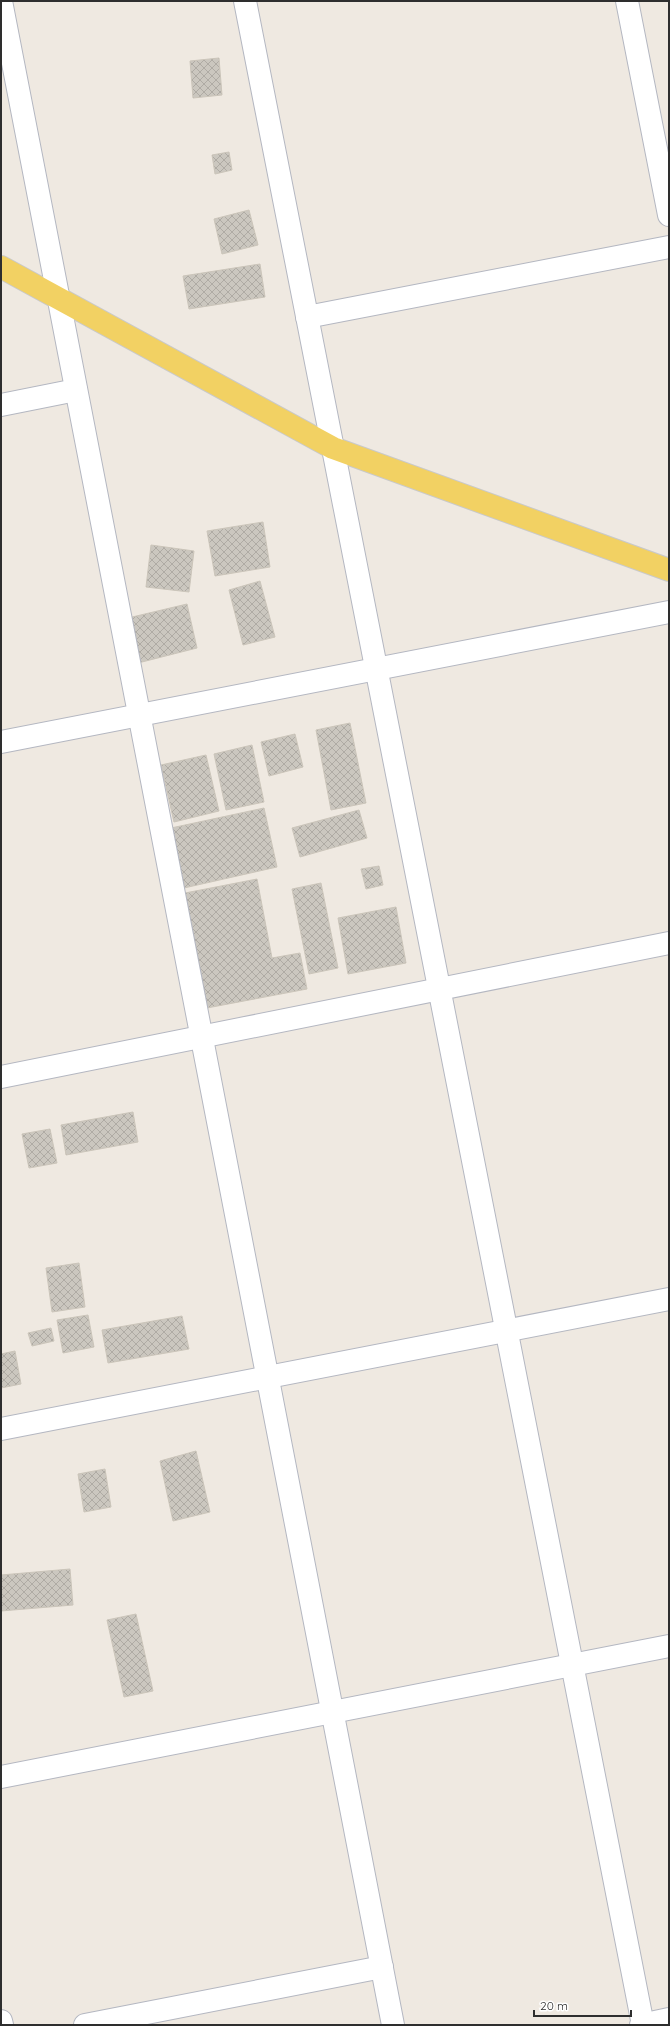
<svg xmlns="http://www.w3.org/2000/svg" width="670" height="2026" font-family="Quicksand,sans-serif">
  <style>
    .building { fill: url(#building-cross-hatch); stroke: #cbc5ba }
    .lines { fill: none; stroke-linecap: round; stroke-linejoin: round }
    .street-casing { stroke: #b4b7c1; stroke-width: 24 }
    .primary-casing { stroke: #c9c9c9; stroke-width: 24 }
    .street { stroke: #fff; stroke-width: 22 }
    .primary { stroke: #f2d163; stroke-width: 22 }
  </style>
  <defs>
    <pattern id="building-cross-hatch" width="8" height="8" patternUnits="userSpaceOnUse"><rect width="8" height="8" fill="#cbc7bf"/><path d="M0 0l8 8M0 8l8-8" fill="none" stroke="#afaba4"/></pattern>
  </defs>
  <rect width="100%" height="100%" fill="#efe9e1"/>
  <g class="building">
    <path d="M219,58L222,95L193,98L190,61Z"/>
    <path d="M229,152L232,170L215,174L212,155Z"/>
    <path d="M249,210L258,245L222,254L214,219Z"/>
    <path d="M260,264L265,297L189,309L183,276Z"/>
    <path d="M263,522L270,567L215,576L207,531Z"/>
    <path d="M151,545L194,551L189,592L146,587Z"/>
    <path d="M260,581L275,637L243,645L229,590Z"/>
    <path d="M187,604L197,648L138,663L128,618Z"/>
    <path d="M350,723L366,803L331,810L316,730Z"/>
    <path d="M295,734L303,767L269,776L261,742Z"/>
    <path d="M252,745L264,802L226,810L214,754Z"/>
    <path d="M206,755L219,811L174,822L161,765Z"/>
    <path d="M264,808L277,867L184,888L171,828Z"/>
    <path d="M359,810L367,838L300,857L292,828Z"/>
    <path d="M379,866L383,885L366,889L361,869Z"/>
    <path d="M257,879L272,958L300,953L307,989L207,1008L185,893Z"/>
    <path d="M321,883L338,968L309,974L292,889Z"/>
    <path d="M396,907L406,963L348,974L338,918Z"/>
    <path d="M133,1112L138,1142L66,1155L61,1125Z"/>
    <path d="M50,1129L57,1163L29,1168L22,1134Z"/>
    <path d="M79,1263L85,1307L52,1312L46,1268Z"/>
    <path d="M88,1315L94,1347L63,1353L57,1320Z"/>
    <path d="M182,1316L189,1349L108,1363L102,1330Z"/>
    <path d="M51,1328L54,1341L32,1346L28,1333Z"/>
    <path d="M15,1351L21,1384L1,1388V1354Z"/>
    <path d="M196,1451L210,1512L173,1521L160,1461Z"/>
    <path d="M105,1469L111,1507L84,1512L78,1474Z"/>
    <path d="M70,1569L73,1605L1,1611V1575Z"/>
    <path d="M136,1614L153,1691L124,1697L107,1620Z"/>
  </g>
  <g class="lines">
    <g class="street-casing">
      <g id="street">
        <path d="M1,1L393,2025"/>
        <path d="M245,1L643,2025"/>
        <path d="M627,1L669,215"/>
        <path d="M307,317L669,247"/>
        <path d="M1,405L76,390"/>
        <path d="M1,742L669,612"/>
        <path d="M1,1077L669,943"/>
        <path d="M1,1429L669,1299"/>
        <path d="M1,1777L669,1646"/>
        <path d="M1,2021L2,2025"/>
        <path d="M85,2025L382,1967"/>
        <path d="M641,2025L669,2019"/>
      </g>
    </g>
    <g class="primary-casing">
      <path id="primary" d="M1,267L333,448L669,570"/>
    </g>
    <use href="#street" class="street"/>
    <use href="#primary" class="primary"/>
  </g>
  <rect width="670" height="2026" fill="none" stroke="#2e2e2e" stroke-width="4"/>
  <path d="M534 2010v6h97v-6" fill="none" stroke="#2e2e2e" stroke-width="2"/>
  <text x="540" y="2010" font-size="12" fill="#2e2e2e" stroke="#ffffff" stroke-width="3" paint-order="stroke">20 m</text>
</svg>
